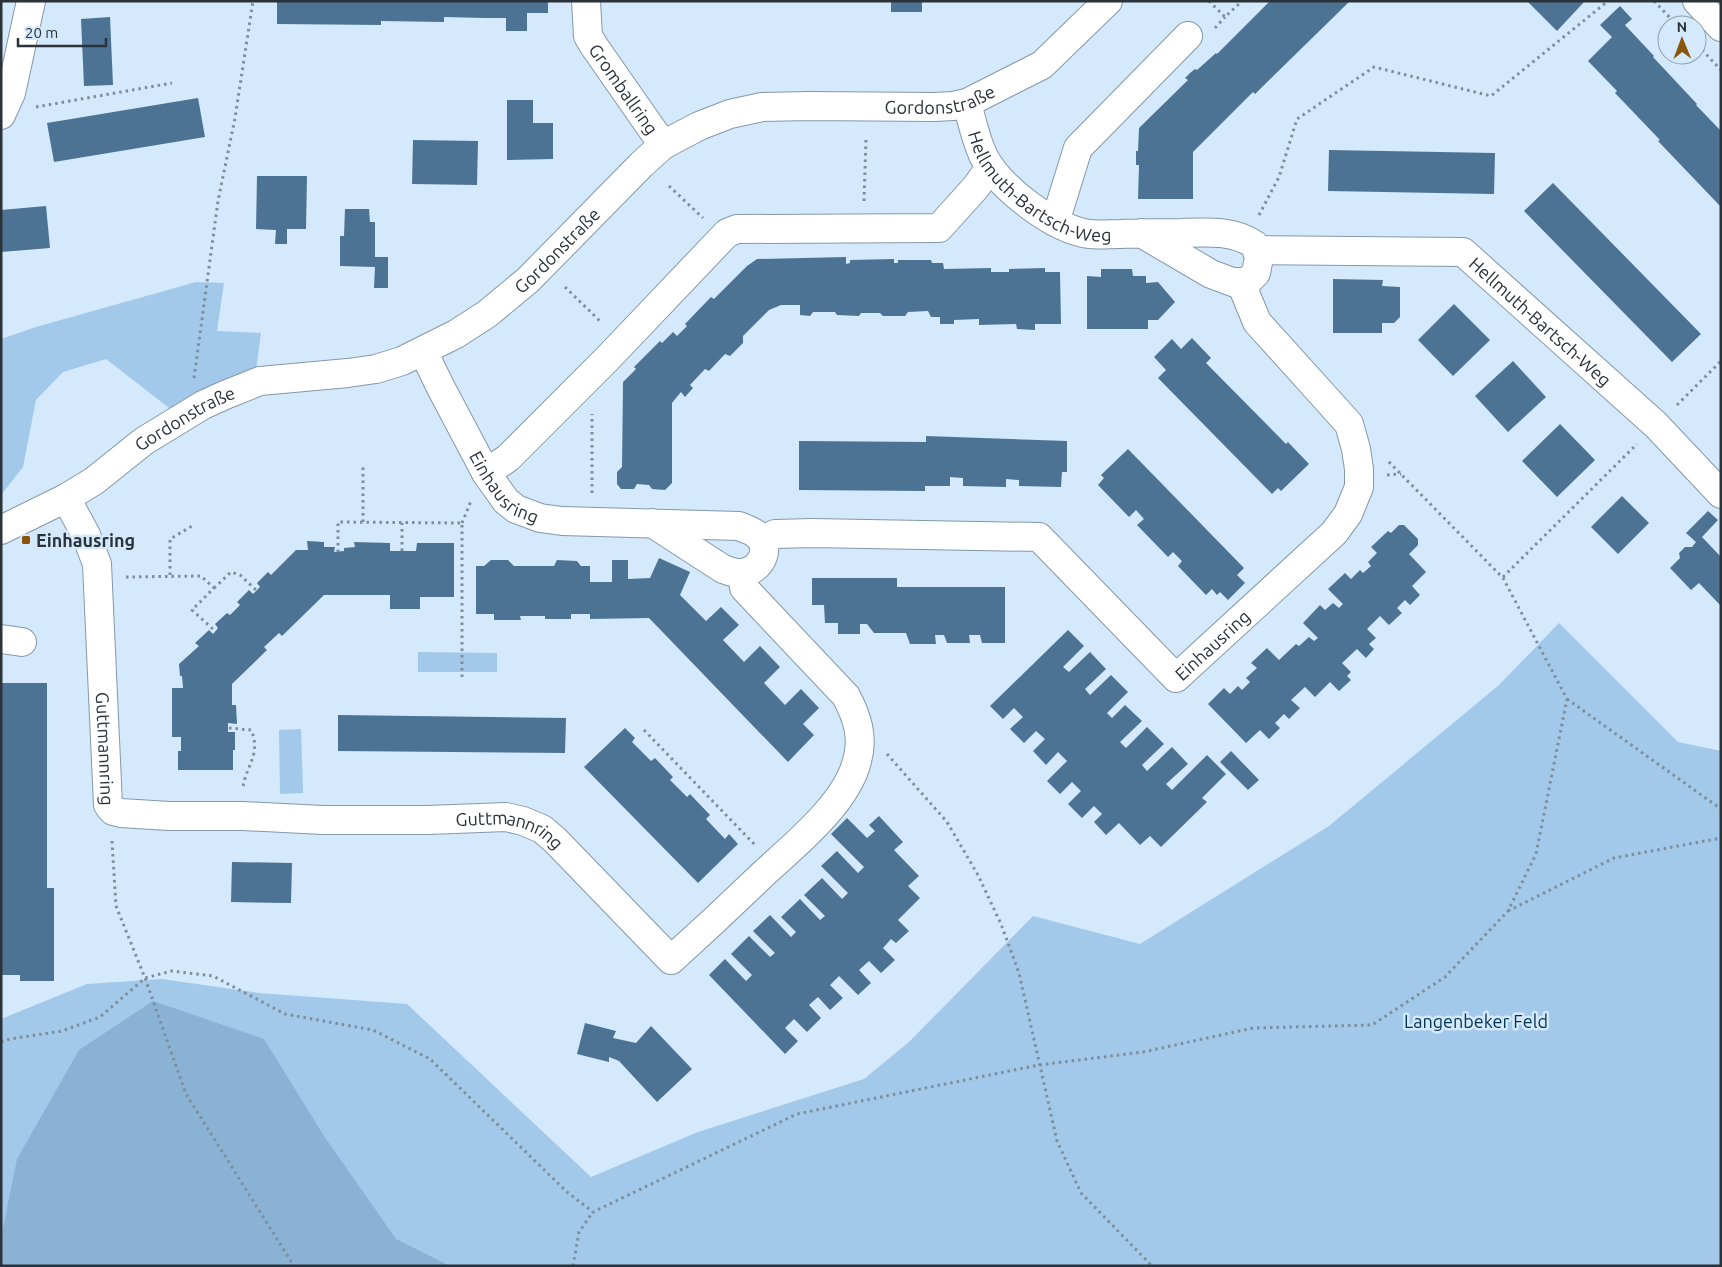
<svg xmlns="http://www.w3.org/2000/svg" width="1722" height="1267" font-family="Ubuntu,sans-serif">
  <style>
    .green { fill: #a2c8ea }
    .forest { fill: #89b2d5 }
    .building { fill: #4d7394 }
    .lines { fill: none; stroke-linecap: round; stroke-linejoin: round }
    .minor-casing { stroke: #8498a9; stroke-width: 30 }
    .path { stroke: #7e8d9a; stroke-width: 3; stroke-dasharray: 2.5 4; stroke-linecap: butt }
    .minor { stroke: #fff; stroke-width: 28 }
    .poi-dot { fill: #8c540a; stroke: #d4e9fc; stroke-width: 2 }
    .labels { text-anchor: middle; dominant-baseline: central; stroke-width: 5; stroke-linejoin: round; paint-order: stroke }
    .street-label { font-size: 18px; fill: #2a323a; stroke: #d4e9fc }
    .poi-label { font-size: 18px; font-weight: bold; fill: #2a323a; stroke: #d4e9fc; text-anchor: start }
    .park-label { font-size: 18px; fill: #003254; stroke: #d4e9fc }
  </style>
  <rect width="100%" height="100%" fill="#d4e9fc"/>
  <g class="green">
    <path d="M196,282L224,283L217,331L261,333L256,371L173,411L106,359L63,372L36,400L23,467L1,495V339L36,327Z"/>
    <path d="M1559,623L1678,742L1721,751V1266H1V1019L87,984L162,979L259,993L407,1004L591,1177L698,1132L864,1079L909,1042L1033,916L1140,944L1329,826L1499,685Z"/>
    <path d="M418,652L497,653V672H418Z"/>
    <path d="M301,729L303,793L280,794L279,730Z"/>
  </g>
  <path class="forest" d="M153,1001L264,1039L324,1136L396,1239L450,1266H1V1238L17,1159L79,1050Z"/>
  <g class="building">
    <path d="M277,1H548V13H527V31H506V18H485L444,17V22L381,21V25L277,24Z"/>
    <rect x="891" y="1" width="31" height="11"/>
    <path d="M1270,1H1350L1255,94L1253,92L1193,152V199H1138L1139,165H1136V151H1138L1139,128L1188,80L1185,78L1190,73L1195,69L1197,70L1216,53L1217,54Z"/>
    <path d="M1527,1H1585L1557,31Z"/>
    <path d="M1620,6L1632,19L1625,25L1654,56L1653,57L1697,104L1696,105L1721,131V207L1658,141L1660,140L1615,93L1617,91L1588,61L1612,37L1600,25Z"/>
    <path d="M110,17L113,85L84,86L81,19Z"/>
    <path d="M198,98L205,137L54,162L47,123Z"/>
    <path d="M507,100H533V123H553V159L507,160Z"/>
    <path d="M413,140L478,141L477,185L412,184Z"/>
    <path d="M1329,150L1495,153L1494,194L1328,191Z"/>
    <path d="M257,176H307L306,229H287V244H275L276,230L256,229Z"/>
    <path d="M1553,183L1701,334L1672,362L1524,211Z"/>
    <path d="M46,206L50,248L1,252V210Z"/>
    <path d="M345,209H369L370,222H375V257H388V288H374L375,267L340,266V236H344Z"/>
    <path d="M846,257V264L850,263V260L894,259V263H898V260H931L932,263H943L944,269L991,268V272H1009V269L1045,268V272H1060L1061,324H1035V330L1017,329L1016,324L979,325V319L954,320V324H940V317H931L928,311L908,312L905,316H883L880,313H861L859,316L837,315L835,312H813L810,316L800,315V305H781L769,310L743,336V343L730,356L725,354L709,371L705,369L690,385L693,388L685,397L681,392L672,403V483L665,490L652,489L649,485L637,484L634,489H621L617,484V472L622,467L623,382L636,369L634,367L660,341L662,343L673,332L677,336L687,326L685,324L711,297L714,299L747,266L757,259Z"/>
    <path d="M1101,269H1132L1133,276H1146V283L1158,282L1175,302L1158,320H1148V329H1087V276L1101,277Z"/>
    <path d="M1333,279L1383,280L1382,286L1400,287V317L1394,323H1382V333H1333Z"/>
    <path d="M1454,304L1490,340L1453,376L1418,340Z"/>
    <path d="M1192,338L1211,358L1206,363L1286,444L1288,442L1309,464L1281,491L1278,488L1272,494L1158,378L1166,370L1154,357L1172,339L1181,349Z"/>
    <path d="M1513,361L1546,397L1508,432L1475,396Z"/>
    <path d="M1560,424L1595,460L1557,497L1522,461Z"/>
    <path d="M926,436L1067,441V472H1062L1061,487L1019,486V480L1006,479V487L963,486V478L950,477V486H925V491L799,490V441L926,442Z"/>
    <path d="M1128,449L1244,568L1237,575L1245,583L1228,600L1220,592L1217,595L1212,589L1206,595L1178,566L1182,561L1173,552L1168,557L1137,525L1144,519L1136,510L1129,517L1098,485L1104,478L1101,475Z"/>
    <path d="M1622,496L1649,523L1618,554L1591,527Z"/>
    <path d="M1708,511L1718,520L1702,537L1721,557V606L1699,583L1691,590L1670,568L1680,558L1679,553L1685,547H1692L1696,542L1686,533Z"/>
    <path d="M1399,525H1404L1418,539V545L1409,554L1426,572L1412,586L1420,595L1410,605L1405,600L1397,608L1402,613L1389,625L1380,616L1367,629L1376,638L1369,644L1374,649L1366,658L1357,649L1342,663L1351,672L1347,676L1351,680L1339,691L1330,682L1315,697L1305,687L1291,700L1300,708L1289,719L1284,714L1275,723L1280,728L1269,739L1260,730L1246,743L1208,704L1224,688L1230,694L1238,686L1242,690L1250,682L1246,678L1257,668L1251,663L1267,648L1279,660L1296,644L1299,646L1309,637L1314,641L1318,638L1303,623L1320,605L1325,610L1333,603L1339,608L1343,604L1328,589L1345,573L1351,579L1360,570L1363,573L1371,566L1368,562L1377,553L1371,547L1388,531L1391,533Z"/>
    <path d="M307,541L324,542V547H335L334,552L344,551V548L355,547L354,542L390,543V551H416L417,543H454V597H420V609H390V595H324L282,636L279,633L264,647L267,650L232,684V705H236L237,724L228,723V732H235V750H233V770H178V751H181V737H172V688H183L182,676H180L179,664L199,646L195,643L209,630L213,634L218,628L215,624L227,613L230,615L240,605L237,602L249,590L253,594L260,587L257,583L268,572L271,575L296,550H308Z"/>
    <path d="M659,558L690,572L680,595L706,621L721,607L739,625L723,640L744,662L760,646L780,667L764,683L785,705L801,689L819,708L803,724L814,735L788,762L649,618L590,619V614H571V619H545V616H520L521,620H494V614H476V566H484L491,560H508L514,566H554L557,560L577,561L581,566H590V582H612V560H628V579L650,578Z"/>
    <path d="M812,578H897V587H1005V643H982L980,635H969L970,643H947L944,635H935L936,644H910L906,633H874L867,624H860V634H838V623H825L824,605H812Z"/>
    <path d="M1068,630L1084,646L1063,667L1069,672L1090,652L1106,669L1085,689L1090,695L1111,675L1128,692L1107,713L1112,718L1125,705L1142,721L1120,742L1126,748L1147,727L1164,744L1142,765L1147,771L1172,747L1188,764L1166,784L1172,790L1207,755L1226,774L1202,798L1207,802L1161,847L1150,836L1140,845L1119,823L1106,835L1094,822L1102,814L1094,806L1082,818L1068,804L1081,791L1072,782L1060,794L1047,781L1067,761L1058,752L1046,765L1033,751L1045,739L1036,731L1024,743L1010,729L1023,717L1014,708L1003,719L990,706Z"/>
    <path d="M1,683H47V888H54V981H20V975H1Z"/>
    <path d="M338,715L566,718L565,753L338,751Z"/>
    <path d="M625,728L635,738L632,742L651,761L655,758L673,777L670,780L687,797L690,794L710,815L706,819L725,839L729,834L738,844L698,883L584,767Z"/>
    <path d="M1231,751L1259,780L1248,790L1220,762Z"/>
    <path d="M879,816L903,842L894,850L919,876L908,886L920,898L898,920L909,931L896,943L891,939L883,948L895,960L881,973L869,961L859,970L871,983L858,995L839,976L830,985L843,998L830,1010L818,997L809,1005L821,1018L807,1032L794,1019L785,1028L798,1041L785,1054L709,975L725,959L746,981L752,975L731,954L749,936L770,957L775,953L753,931L770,915L791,937L796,932L781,917L800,899L820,920L825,916L804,895L822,878L842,899L848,893L821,866L837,851L858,873L864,867L831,834L847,818L867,838L875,831L869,825Z"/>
    <path d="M232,862L292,863L291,903L231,902Z"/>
    <path d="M585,1023L616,1031L613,1038L636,1043L651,1026L692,1069L657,1102L619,1061L609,1057V1062L577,1054Z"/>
  </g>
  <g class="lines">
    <g class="minor-casing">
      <g id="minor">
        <path id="s1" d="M586,1L588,36L594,46L663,145"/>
        <path d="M1697,1L1721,27"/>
        <path id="s2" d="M967,103C972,121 976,141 984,157C1001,189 1054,229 1089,234C1099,235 1110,234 1120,234C1140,233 1161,233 1181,233C1206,232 1234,230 1255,245L1259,257L1256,273L1249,280L1235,283L1211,274L1141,233"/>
        <path d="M1,115L11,93L31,1"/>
        <path d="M1055,222L1078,148L1188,36"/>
        <path id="s3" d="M1257,250L1463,252L1656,425L1721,494"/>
        <path id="s4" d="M423,351L441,388L486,473L506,501L516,509L540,518L562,521L739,526C745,529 752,530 757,535C773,548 760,571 742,573C735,574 729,571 723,569L652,523"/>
        <path d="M486,473L508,458L607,359L727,233L737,229L939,228L976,187L990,167"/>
        <path id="s5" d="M66,498L86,535L97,564L108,805L113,811L121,813L169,816H242L323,820H428L506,817L523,821L542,829L555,840L671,960C701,933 731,905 760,877C792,847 846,805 857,761C864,737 857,717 846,696L744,588L742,573"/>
        <path id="s6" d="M1,530L66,498L94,481L144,441L203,405L225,395L260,381L348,373L376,369L402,361L456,334L487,314L528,280L642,164L663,145L699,126L730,114L762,107L809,106L934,107L953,106L967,103L1042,65L1108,1"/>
        <path id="s7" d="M762,540L775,534L812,533L1039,537L1176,678L1334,533L1348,514L1359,487V469L1356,449L1349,424L1257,322L1241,283"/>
        <path d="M1,639L22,642"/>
      </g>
    </g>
    <g class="path">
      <path d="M1209,1L1225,17L1242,1"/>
      <path d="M1654,1L1675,23"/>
      <path d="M1215,28L1225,17"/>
      <path d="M1702,50L1721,70"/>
      <path d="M36,107L172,83"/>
      <path d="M669,186L703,218"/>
      <path d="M864,201L866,139"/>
      <path d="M1259,215L1279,177L1297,119L1374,67L1491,96L1608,1"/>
      <path d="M565,287L602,323"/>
      <path d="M194,378L218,201L235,118L253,1"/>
      <path d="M1677,405L1721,361"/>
      <path d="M1387,475L1401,474"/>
      <path d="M592,493V414"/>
      <path d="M363,522V465"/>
      <path d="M462,523L471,501"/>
      <path d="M402,551V523"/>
      <path d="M338,552V522L462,523V677"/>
      <path d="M170,575V539L192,526"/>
      <path d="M126,577L201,576L214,588L192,610L215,631"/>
      <path d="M1503,577L1637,444"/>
      <path d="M214,588L231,572L240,575L256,590"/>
      <path d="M1567,699L1721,809"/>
      <path d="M229,728L251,730C262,754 245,767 243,788"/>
      <path d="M644,730L755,845"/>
      <path d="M887,754L947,822L978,875L1001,924L1019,973L1057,1141L1081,1193L1152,1266"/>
      <path d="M112,841L116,906L145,978L186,1094L294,1266"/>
      <path d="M1508,911L1614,858L1721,838"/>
      <path d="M1,1042L10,1039L62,1031L100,1017L145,978L172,971L213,976L285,1014L373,1030L430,1059L567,1192L593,1212L797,1114L1039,1065L1143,1052L1253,1028L1372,1025L1445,977L1508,911L1536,854L1567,699L1503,578L1388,461"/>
      <path d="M573,1266L579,1232L593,1212"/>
    </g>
    <use href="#minor" class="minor"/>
  </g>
  <rect class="poi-dot" x="21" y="535" width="10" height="10" rx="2.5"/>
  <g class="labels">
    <g class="street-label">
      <text stroke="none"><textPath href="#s1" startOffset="99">Gromballring</textPath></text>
      <text stroke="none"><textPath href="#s6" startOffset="1071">Gordonstraße</textPath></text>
      <text stroke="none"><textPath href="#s2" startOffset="121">Hellmuth-Bartsch-Weg</textPath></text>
      <text stroke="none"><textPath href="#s6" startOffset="636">Gordonstraße</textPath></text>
      <text stroke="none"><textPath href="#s3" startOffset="310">Hellmuth-Bartsch-Weg</textPath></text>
      <text stroke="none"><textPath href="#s6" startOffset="216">Gordonstraße</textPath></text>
      <text stroke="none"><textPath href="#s4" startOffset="161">Einhausring</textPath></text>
      <text stroke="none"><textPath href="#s7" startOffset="524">Einhausring</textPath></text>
      <text stroke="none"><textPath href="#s5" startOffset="258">Guttmannring</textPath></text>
      <text stroke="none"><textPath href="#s5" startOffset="722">Guttmannring</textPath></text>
    </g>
    <g class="poi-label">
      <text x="36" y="540">Einhausring</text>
    </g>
    <g class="park-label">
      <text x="1476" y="1021">Langenbeker Feld</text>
    </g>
  </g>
  <rect width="1722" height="1267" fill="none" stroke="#2a323a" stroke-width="5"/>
  <g transform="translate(1682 40) rotate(359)"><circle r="24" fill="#d4e9fc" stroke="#90a0ae"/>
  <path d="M0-4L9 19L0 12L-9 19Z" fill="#8c540a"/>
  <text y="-8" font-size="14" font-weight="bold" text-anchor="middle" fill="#2a323a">N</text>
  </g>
  <path d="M18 38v8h88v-8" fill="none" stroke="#2a323a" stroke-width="2.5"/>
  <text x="25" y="38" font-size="15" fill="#2a323a" stroke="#d4e9fc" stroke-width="4" paint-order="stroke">20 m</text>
</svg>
